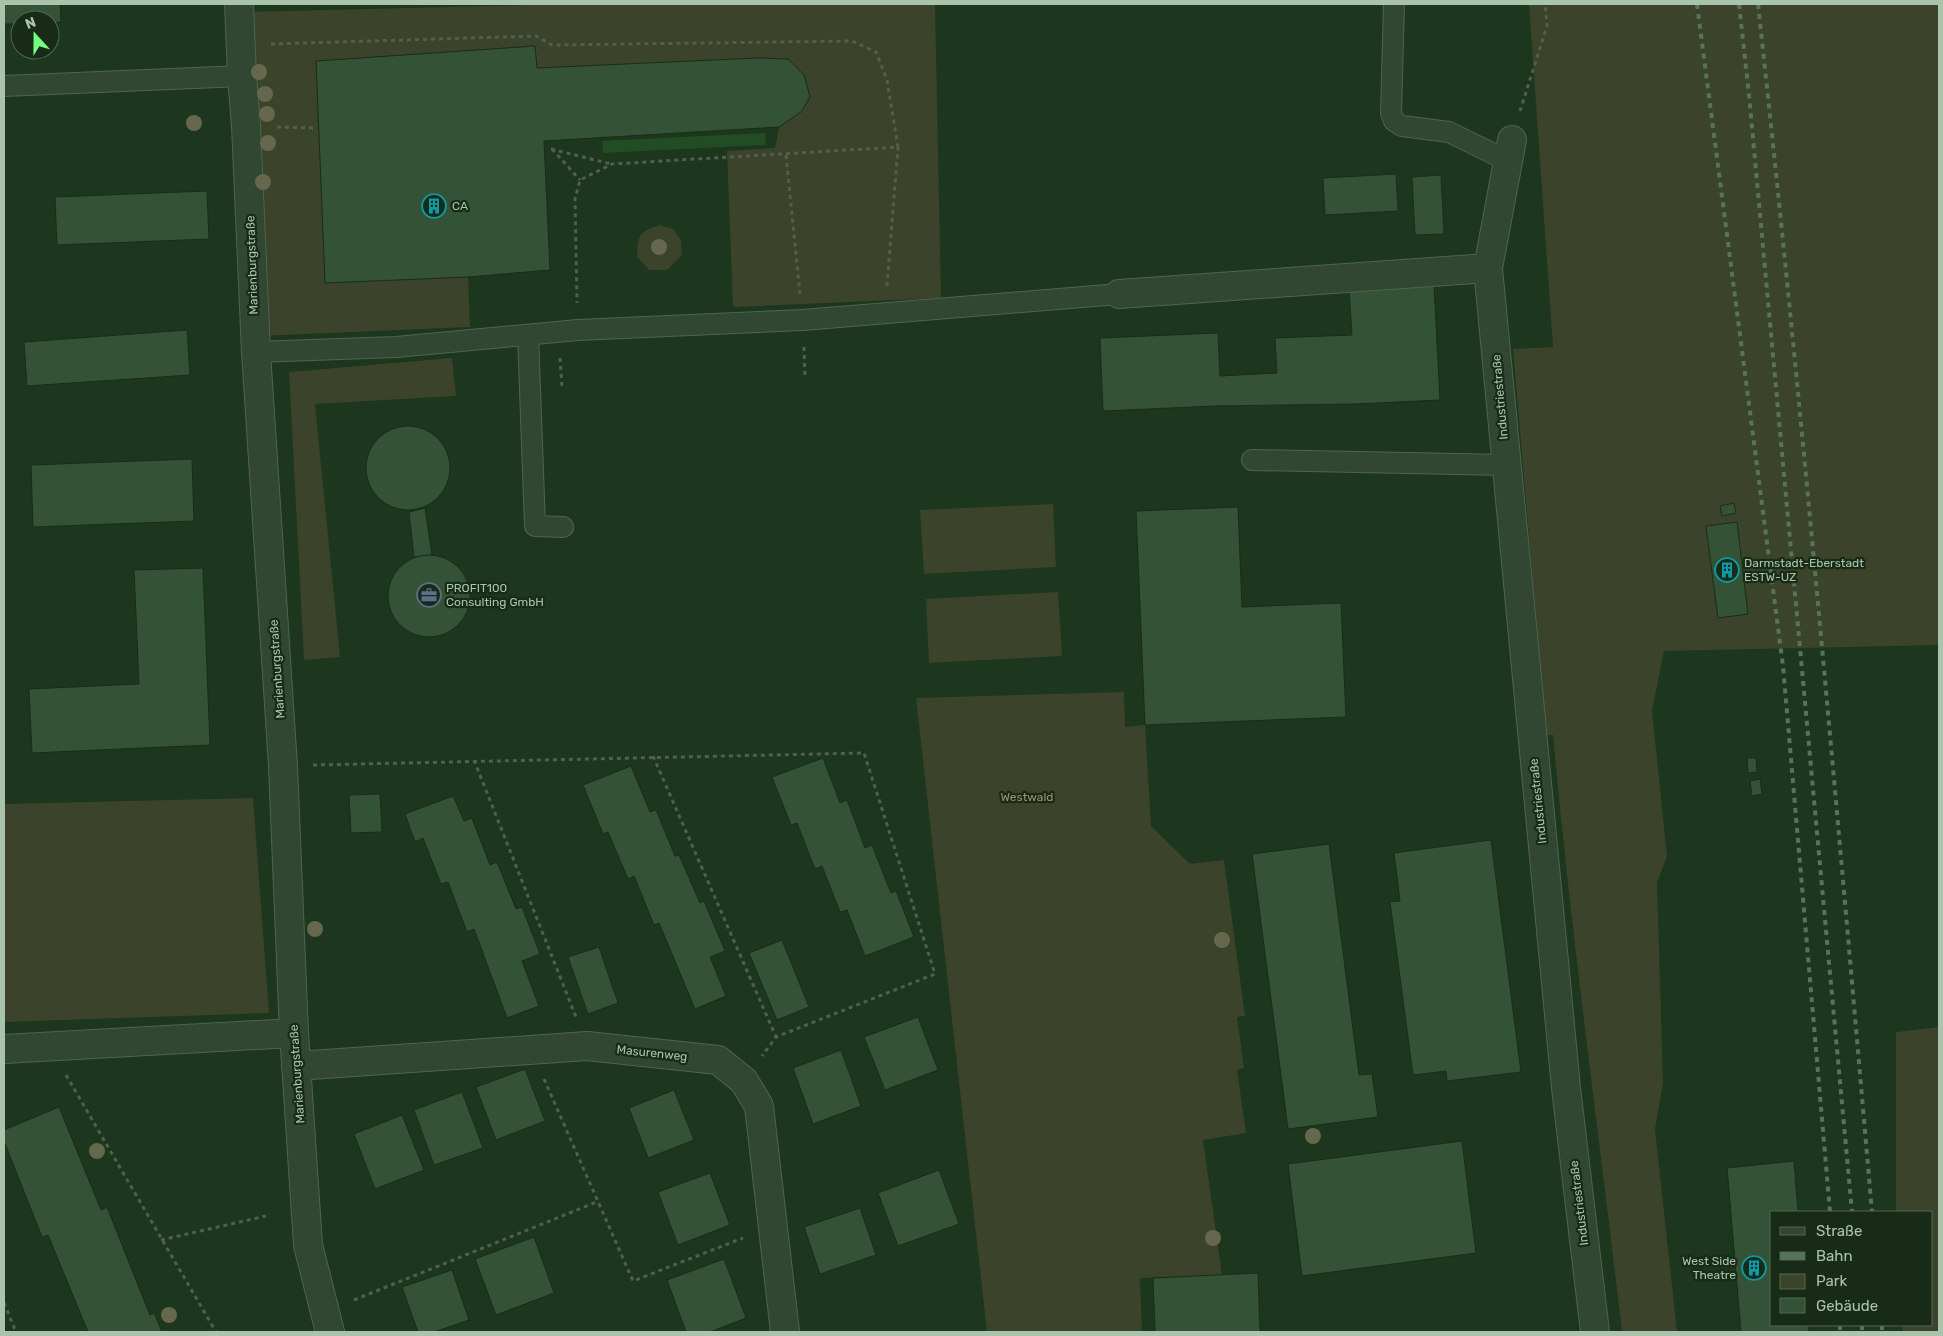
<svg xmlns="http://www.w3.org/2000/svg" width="1943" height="1336" font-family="Rubik,sans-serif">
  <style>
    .green { fill: #3b432a }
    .water { fill: #224c24 }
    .building { fill: #345235; stroke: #192d19 }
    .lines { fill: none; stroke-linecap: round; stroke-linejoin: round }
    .service-casing { stroke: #4e654f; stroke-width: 22 }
    .minor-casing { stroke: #4e654f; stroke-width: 30 }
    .path { stroke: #516048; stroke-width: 3; stroke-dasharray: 4 4; stroke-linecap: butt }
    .service { stroke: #314732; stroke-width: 20 }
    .minor { stroke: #314732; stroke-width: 28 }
    .rail { stroke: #577358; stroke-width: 4; stroke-dasharray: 5 5; stroke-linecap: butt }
    .tree { fill: #65684c }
    .labels { text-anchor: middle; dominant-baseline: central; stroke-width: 4.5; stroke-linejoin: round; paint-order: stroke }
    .poi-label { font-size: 12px; fill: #aac4ac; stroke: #172b17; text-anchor: start }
    .street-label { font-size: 12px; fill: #aac4ac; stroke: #172b17 }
    .park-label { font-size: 12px; fill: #a09171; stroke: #172b17 }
  </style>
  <rect width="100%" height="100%" fill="#1d361e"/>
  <g class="green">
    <path d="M570,4H935L941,298L733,307L727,151L775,148L779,127L801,112L810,97L804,75L788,59L537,68L535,46L317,61L325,282L468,277L470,327L259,336L248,12Z"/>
    <path d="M1529,4H1939V645L1664,651L1652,711L1667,856L1657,883L1663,1083L1655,1129L1677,1332H1622C1599,1133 1571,935 1553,735H1546L1513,349L1553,347Z"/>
    <path d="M659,225L673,229L681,240L682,255L667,270H649L637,257C638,236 638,232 659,225Z"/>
    <path d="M452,358L456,396L315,404L340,657L304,660L289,372Z"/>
    <path d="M1053,504L1056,567L924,574L920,510Z"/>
    <path d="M1058,592L1062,656L929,663L926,599Z"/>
    <path d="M1124,692L1125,727L1145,725L1151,826L1190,864L1224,860L1245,1016L1237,1017L1244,1068L1237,1070L1246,1133L1203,1140L1222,1275L1140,1278L1142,1332H987L916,698Z"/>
    <path d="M253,798L269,1013L4,1022V804Z"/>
    <path d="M1939,1027V1332H1903L1902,1325H1932V1212H1896V1032Z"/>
  </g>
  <path class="water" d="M765,133L766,145L603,153L602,141Z"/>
  <g class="building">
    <path d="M4,4H60L61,22L50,23V20H20V24H4Z"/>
    <path d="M535,46L537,68L758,58L788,59L804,75L810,97L801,112L779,127L544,141L550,270L468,277L325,283L316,61Z"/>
    <path d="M1396,174L1398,211L1325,215L1323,178Z"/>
    <path d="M1441,175L1444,234L1415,235L1412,177Z"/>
    <path d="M207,191L209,239L57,245L55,197Z"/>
    <path d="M1434,285L1440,400L1355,404L1215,406L1103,411L1100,338L1218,333L1220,376L1277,373L1275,338L1352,335L1349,289Z"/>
    <path d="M187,330L190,375L27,386L24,342Z"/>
    <circle cx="408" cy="468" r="42"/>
    <path d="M192,459L194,521L33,527L31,465Z"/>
    <path d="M1734,503L1736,513L1722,516L1720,506Z"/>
    <path d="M1238,507L1242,607L1341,603L1346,717L1145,725L1136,511Z"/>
    <path d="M425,508L432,555L414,557L409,512Z"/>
    <path d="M1737,522L1748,614L1718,618L1706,526Z"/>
    <circle cx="429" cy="596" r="41"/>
    <path d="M203,568L210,745L32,753L29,689L139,684L134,570Z"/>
    <path d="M823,758L840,803L847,800L865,848L872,845L891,893L896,891L914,937L865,956L847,910L840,912L822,866L815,869L797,823L791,825L772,777Z"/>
    <path d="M1747,758H1756L1757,772L1748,773Z"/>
    <path d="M631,766L650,812L656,810L675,856L679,855L700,903L704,901L725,951L710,957L726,996L695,1009L659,923L654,925L634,876L628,879L608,832L603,834L583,785Z"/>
    <path d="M1760,779L1762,794L1752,796L1750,781Z"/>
    <path d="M380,794L382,832L351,833L349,795Z"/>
    <path d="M453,796L464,821L472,818L490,865L497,862L516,909L522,907L540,954L522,961L539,1006L507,1018L474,929L467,932L448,882L441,884L423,838L415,842L405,814Z"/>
    <path d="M1491,840L1521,1072L1447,1081L1446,1071L1413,1075L1390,902L1400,901L1394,853Z"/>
    <path d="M1329,844L1359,1075L1372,1074L1378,1117L1288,1129L1252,854Z"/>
    <path d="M782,940L809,1007L777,1020L749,953Z"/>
    <path d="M599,947L618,1003L588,1014L568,957Z"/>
    <path d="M918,1017L938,1070L885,1090L864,1037Z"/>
    <path d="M841,1050L861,1106L813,1124L793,1068Z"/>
    <path d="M525,1069L545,1121L496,1140L476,1087Z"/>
    <path d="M674,1090L694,1140L648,1158L629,1108Z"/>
    <path d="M462,1092L483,1148L434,1165L414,1110Z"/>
    <path d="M59,1107L101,1210L107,1207L150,1315L154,1313L162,1332H88L48,1235L42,1237L4,1141V1130Z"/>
    <path d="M402,1115L424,1170L375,1189L354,1134Z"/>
    <path d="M1462,1141L1476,1253L1302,1276L1288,1164Z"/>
    <path d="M1794,1161L1798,1212H1772V1325H1808L1809,1332H1741L1727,1168Z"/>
    <path d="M939,1170L959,1224L898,1246L878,1193Z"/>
    <path d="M710,1173L730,1225L678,1245L658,1192Z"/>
    <path d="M860,1208L876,1255L820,1274L804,1227Z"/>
    <path d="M534,1237L554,1293L496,1315L475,1259Z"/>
    <path d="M724,1259L746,1318L710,1332H686L667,1280Z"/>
    <path d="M452,1270L469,1320L434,1332H418L402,1287Z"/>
    <path d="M1258,1273L1260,1332H1155L1153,1278Z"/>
  </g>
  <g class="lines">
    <g class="service-casing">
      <g id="service">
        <path d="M1394,4L1391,113L1394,121L1402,126L1449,132L1508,161"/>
        <path d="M4,86L242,76"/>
        <path d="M528,335L535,526L563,527"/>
        <path d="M256,352L396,347L578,330L803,320L1119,294"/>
        <path d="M1252,460L1507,465"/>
      </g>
    </g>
    <g class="minor-casing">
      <g id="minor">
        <path d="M239,4L242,76L246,126L256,352L283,766L294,1033L308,1245L330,1332"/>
        <path d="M1512,140L1488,268L1566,1088L1595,1332"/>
        <path d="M1119,294L1488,268"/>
        <path d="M4,1049L294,1033"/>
        <path d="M296,1066L587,1046L718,1060L744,1081L759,1106L785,1332"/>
      </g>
    </g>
    <g class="path">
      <path d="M271,44L536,36L552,45L852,41L876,52L887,80L898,147L612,164L580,180L575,199L577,303"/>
      <path d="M1520,111L1547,26L1545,4"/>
      <path d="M277,127L315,128"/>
      <path d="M551,149L611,164"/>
      <path d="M552,149L580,180"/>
      <path d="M786,155L800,294"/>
      <path d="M887,286L898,147"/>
      <path d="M804,347L805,379"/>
      <path d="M560,358L562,387"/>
      <path d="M653,756L776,1037"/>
      <path d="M474,760L576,1017"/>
      <path d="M313,765L864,753L935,974L776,1037L762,1056"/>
      <path d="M66,1075L216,1332"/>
      <path d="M544,1079L633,1281L743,1238"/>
      <path d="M161,1240L266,1216"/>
      <path d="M354,1300L599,1201"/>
      <path d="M4,1303L16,1332"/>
    </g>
    <use href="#service" class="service"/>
    <use href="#minor" class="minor"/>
    <g class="rail">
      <path d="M1697,4L1783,666L1830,1212"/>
      <path d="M1739,4L1749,95L1852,1212"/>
      <path d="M1758,4C1802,406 1837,809 1872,1212"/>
      <path d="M1840,1325V1332"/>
      <path d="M1862,1325V1332"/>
      <path d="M1882,1325V1332"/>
    </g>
  </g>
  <g class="tree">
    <circle cx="259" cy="72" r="8"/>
    <circle cx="265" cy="94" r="8"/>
    <circle cx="267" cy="114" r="8"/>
    <circle cx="194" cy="123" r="8"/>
    <circle cx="268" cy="143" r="8"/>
    <circle cx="263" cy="182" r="8"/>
    <circle cx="659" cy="247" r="8"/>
    <circle cx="315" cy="929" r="8"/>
    <circle cx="1222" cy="940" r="8"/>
    <circle cx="1313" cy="1136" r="8"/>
    <circle cx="97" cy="1151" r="8"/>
    <circle cx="1213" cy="1238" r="8"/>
    <circle cx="169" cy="1315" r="8"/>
  </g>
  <defs>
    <g id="building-ring" transform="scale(1.25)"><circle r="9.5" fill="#172b17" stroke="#0f9aa8" stroke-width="1.5"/><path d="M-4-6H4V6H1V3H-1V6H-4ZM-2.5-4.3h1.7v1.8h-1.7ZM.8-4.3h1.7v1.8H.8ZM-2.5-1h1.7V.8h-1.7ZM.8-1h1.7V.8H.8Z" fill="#0f9aa8"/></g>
    <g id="office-ring" transform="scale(1.25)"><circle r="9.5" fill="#172b17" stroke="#5c6f8a" stroke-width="1.5"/><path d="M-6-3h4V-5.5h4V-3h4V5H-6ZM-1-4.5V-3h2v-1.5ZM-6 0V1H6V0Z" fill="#5c6f8a"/></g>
  </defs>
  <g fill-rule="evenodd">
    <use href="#building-ring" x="434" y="206"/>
    <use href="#building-ring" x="1727" y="570"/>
    <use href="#office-ring" x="429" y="595"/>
    <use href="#building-ring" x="1754" y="1268"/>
  </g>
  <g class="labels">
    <g class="poi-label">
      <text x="452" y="206">CA</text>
      <text x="1744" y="563">Darmstadt-Eberstadt<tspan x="1744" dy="14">ESTW-UZ</tspan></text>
      <text x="446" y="588">PROFIT100<tspan x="446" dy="14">Consulting GmbH</tspan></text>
      <text x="1736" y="1261" text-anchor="end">West Side<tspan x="1736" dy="14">Theatre</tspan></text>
    </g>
    <g class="street-label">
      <text transform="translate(252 265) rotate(-92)">Marienburgstraße</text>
      <text transform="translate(1500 397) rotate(-95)">Industriestraße</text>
      <text transform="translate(277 669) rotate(-94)">Marienburgstraße</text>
      <text transform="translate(1538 801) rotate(-96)">Industriestraße</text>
      <text transform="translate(652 1053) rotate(6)">Masurenweg</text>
      <text transform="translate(297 1074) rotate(-94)">Marienburgstraße</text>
      <text transform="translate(1579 1203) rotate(-97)">Industriestraße</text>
    </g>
    <g class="park-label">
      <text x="1027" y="797">Westwald</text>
    </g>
  </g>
  <rect width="1943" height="1336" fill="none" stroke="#aac4ac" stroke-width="10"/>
  <rect x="1770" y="1211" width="162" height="115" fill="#172b17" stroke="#526853"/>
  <rect x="1780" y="1227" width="25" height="8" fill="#314732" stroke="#526853"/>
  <text x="1816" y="1236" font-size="15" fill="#aac4ac">Straße</text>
  <rect x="1780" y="1252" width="25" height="8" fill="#577358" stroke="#526853"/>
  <text x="1816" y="1261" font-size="15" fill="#aac4ac">Bahn</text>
  <rect x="1780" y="1274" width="25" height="15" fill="#3b432a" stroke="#526853"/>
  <text x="1816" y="1286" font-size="15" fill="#aac4ac">Park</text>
  <rect x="1780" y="1298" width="25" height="15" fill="#345235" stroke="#526853"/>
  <text x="1816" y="1311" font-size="15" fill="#aac4ac">Gebäude</text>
  <g transform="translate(35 35) rotate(339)"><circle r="24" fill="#172b17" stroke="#526853"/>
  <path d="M0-4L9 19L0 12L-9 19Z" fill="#75fe7e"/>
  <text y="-8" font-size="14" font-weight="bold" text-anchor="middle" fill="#aac4ac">N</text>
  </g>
</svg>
